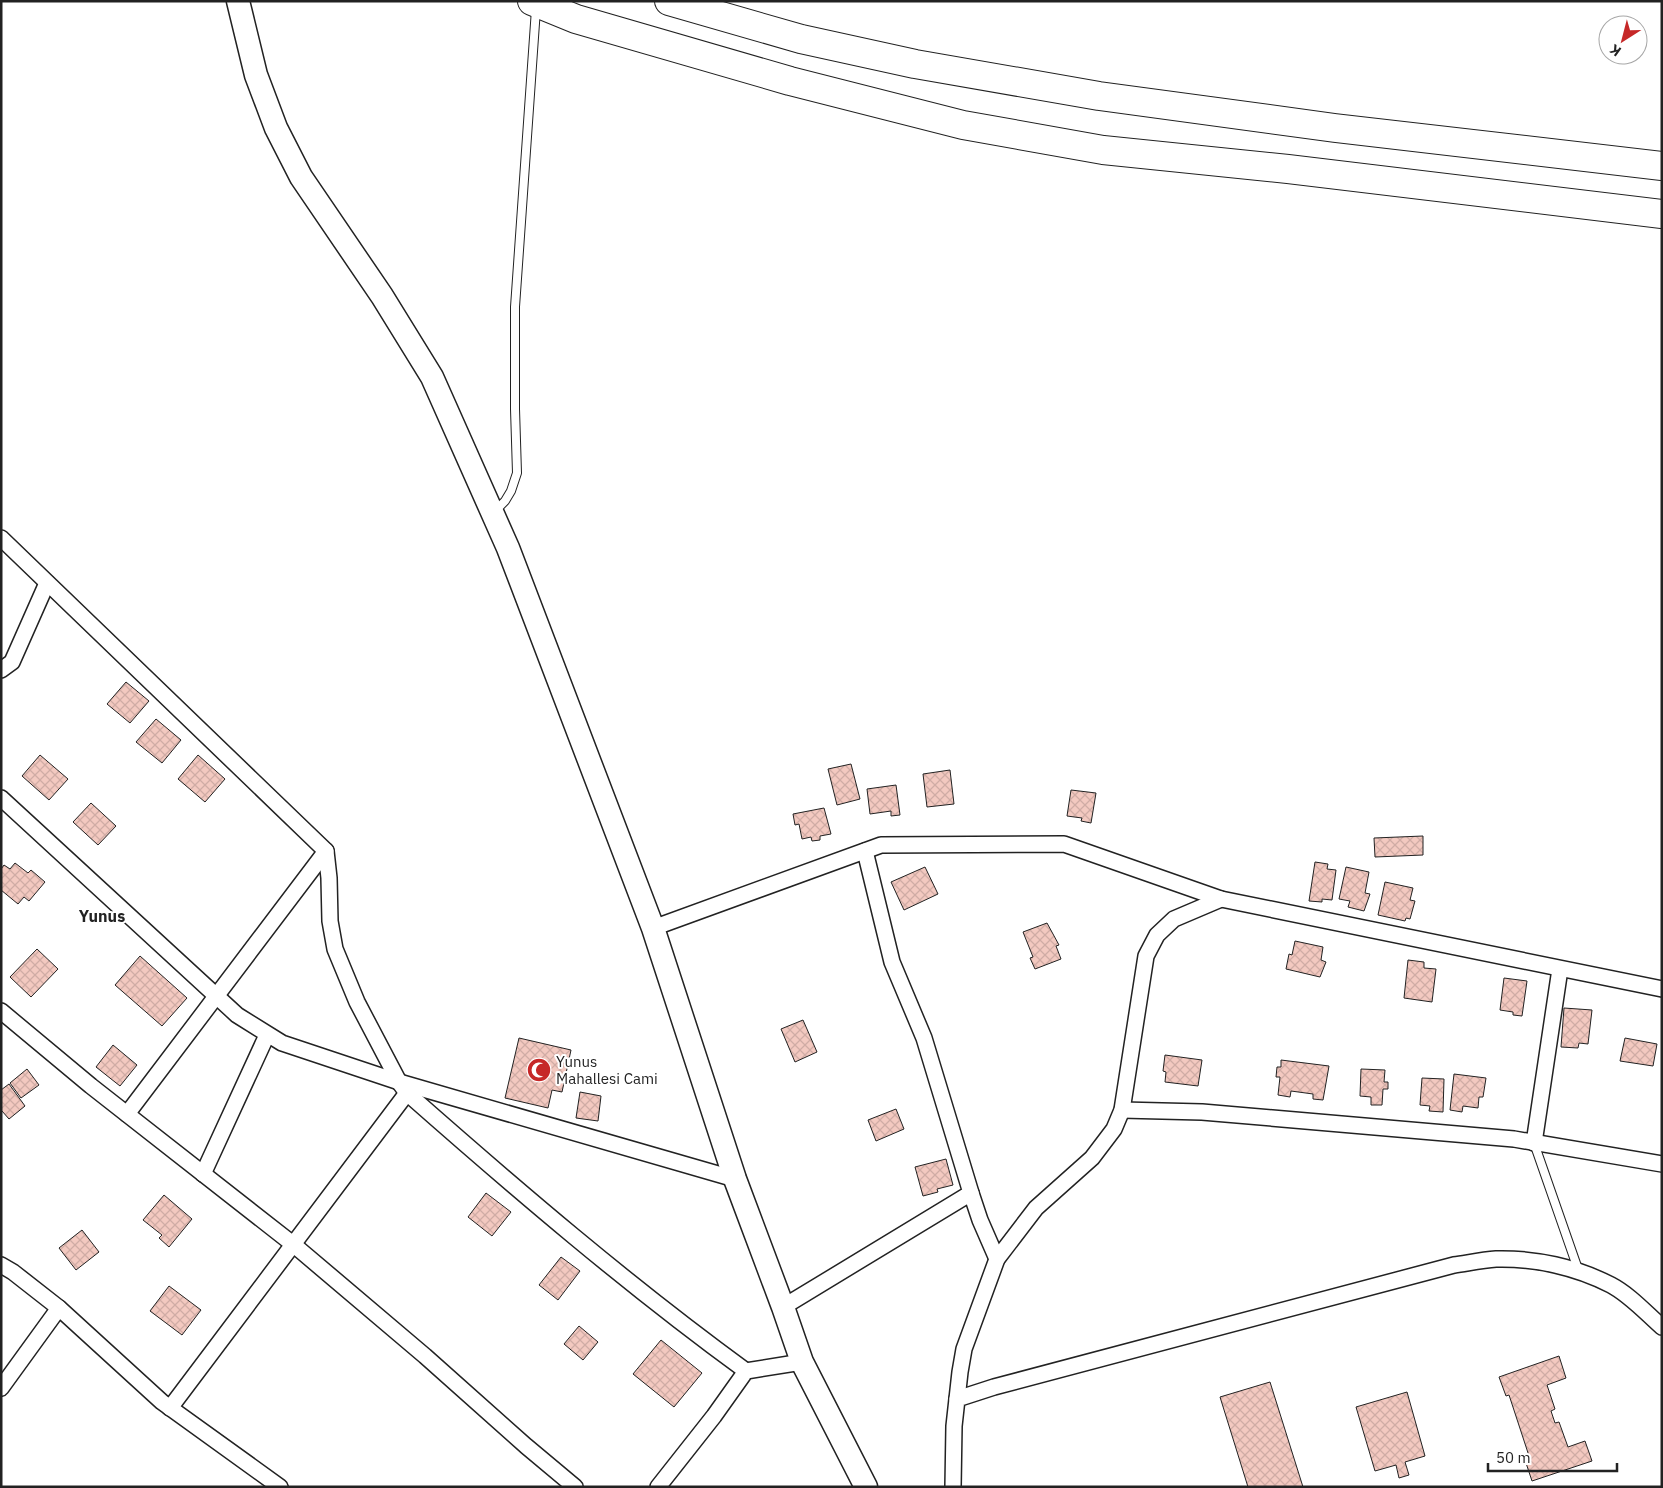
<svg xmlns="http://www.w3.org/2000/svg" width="1663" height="1488" font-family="'IBM Plex Sans',sans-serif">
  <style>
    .building { fill: url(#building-cross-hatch); stroke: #222 }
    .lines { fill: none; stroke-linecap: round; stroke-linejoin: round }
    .lane-casing { stroke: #222; stroke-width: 10 }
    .street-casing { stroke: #222; stroke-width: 18 }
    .secondary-casing { stroke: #222; stroke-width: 25 }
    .highway-casing { stroke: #222; stroke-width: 30 }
    .lane { stroke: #fff; stroke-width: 8 }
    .street { stroke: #fff; stroke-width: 15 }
    .secondary { stroke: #fff; stroke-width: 22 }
    .highway { stroke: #fff; stroke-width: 28 }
    .labels { text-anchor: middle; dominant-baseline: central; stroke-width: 4; stroke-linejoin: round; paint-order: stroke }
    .poi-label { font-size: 15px; fill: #222; stroke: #fff; text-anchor: start }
    .neighbourhood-label { font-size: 16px; font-weight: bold; fill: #222; stroke: #fff }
  </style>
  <defs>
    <pattern id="building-cross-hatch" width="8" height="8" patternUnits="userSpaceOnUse" patternTransform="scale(1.25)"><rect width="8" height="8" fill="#f3c9c0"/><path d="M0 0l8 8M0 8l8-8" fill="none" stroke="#d0aca5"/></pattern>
  </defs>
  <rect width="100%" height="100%" fill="#fff"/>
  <g class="building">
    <path d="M126,682L149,701L130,723L107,704Z"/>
    <path d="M156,719L181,740L162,763L136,742Z"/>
    <path d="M40,755L68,779L49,800L22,776Z"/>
    <path d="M198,755L225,779L205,802L178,779Z"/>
    <path d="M851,764L860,799L837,805L828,769Z"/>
    <path d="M950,770L954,804L927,807L923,774Z"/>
    <path d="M896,785L900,815L891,816V811L870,814L867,789Z"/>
    <path d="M1071,790L1096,793L1091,823L1081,821L1082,818L1067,816Z"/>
    <path d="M91,803L116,826L98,845L73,822Z"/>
    <path d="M824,808L831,834L820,836V840L812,841L811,837L802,839L799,824L795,825L793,814Z"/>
    <path d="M1423,836V855L1375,857L1374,838Z"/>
    <path d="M1315,862L1328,864L1327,869L1336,870L1332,900L1322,899V902L1309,901Z"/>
    <path d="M15,863L28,873L31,870L45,882L29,901L24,897L18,904L1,890V869L4,865L10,869Z"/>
    <path d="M925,867L938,894L904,910L891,882Z"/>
    <path d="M1346,867L1369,872L1365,893L1370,894L1364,911L1348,907L1350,901L1339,899Z"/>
    <path d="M1385,882L1413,888L1410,900L1415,901L1410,919L1406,918L1405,921L1378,915Z"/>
    <path d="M1047,923L1059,945L1056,946L1061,959L1035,969L1030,958L1033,957L1023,932Z"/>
    <path d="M1295,941L1323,947L1321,960L1326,962L1320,977L1286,969L1289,954L1292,955Z"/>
    <path d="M37,949L58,969L31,997L10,977Z"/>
    <path d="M140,956L187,998L162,1026L115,985Z"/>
    <path d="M1408,960L1424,962V968L1436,969L1432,1002L1404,998Z"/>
    <path d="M1504,978L1527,981L1522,1016L1513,1015V1012L1500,1010Z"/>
    <path d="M1564,1008L1592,1010L1588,1044L1579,1043L1578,1048L1561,1047Z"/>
    <path d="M803,1020L817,1052L795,1062L781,1029Z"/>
    <path d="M519,1038L571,1050L562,1092L552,1090L548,1108L505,1098Z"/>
    <path d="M1625,1038L1657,1044L1653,1066L1620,1061Z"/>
    <path d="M113,1045L137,1065L120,1086L96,1067Z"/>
    <path d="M1165,1055L1202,1060L1198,1086L1165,1082L1166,1072L1163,1071Z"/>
    <path d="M1281,1060L1329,1066L1323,1100L1313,1099V1094L1291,1091L1290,1097L1278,1095L1280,1077H1276L1277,1067H1281Z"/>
    <path d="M27,1069L39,1085L21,1098L10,1083Z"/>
    <path d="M1361,1069L1385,1070L1384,1082H1388V1089H1383L1382,1105H1371V1097L1360,1096Z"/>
    <path d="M1454,1074L1486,1078L1483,1097H1479L1478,1108L1463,1106L1462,1112L1450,1110Z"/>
    <path d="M1422,1078L1444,1079L1443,1112L1429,1111L1430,1106L1420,1105Z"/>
    <path d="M9,1084L25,1106L9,1119L2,1111L1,1112V1090Z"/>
    <path d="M580,1092L601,1096L598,1121L576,1118Z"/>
    <path d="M896,1109L904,1129L876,1141L868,1120Z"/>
    <path d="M946,1159L953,1185L937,1189L938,1192L923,1196L915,1167Z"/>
    <path d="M486,1193L511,1212L492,1236L468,1217Z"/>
    <path d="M164,1195L192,1219L169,1247L159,1238L162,1235L143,1220Z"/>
    <path d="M82,1230L99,1252L76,1270L59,1248Z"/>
    <path d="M561,1257L580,1271L558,1300L539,1285Z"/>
    <path d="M169,1286L201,1310L182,1335L150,1311Z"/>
    <path d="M579,1326L598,1342L583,1360L564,1344Z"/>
    <path d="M661,1340L702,1373L674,1407L633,1374Z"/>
    <path d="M1559,1356L1566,1378L1547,1385L1555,1409L1551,1411L1555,1423L1559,1422L1568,1447L1585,1441L1592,1461L1532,1481L1525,1460L1530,1459L1509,1395L1506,1396L1499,1377Z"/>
    <path d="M1270,1382L1303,1487H1248L1220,1397Z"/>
    <path d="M1407,1392L1425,1456L1405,1462L1409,1475L1399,1478L1396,1465L1375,1471L1356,1407Z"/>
  </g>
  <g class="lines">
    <g class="lane-casing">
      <g id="lane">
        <path d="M494,512L505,501L511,491L517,473L515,409V307L536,9"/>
        <path d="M1534,1143L1579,1272"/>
      </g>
    </g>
    <g class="street-casing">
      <g id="street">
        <path d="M1,538L326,851L329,878L330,921L335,949L357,1002L399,1082L407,1093C517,1190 628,1285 746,1371"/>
        <path d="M1,670L12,662L47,583"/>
        <path d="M1,798L237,1015L282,1043L399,1082L735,1179"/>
        <path d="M653,928L881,845L1064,844L1221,899L1662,989"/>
        <path d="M1,1011L91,1086L294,1245L425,1356L526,1446L575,1487"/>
        <path d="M1122,1110L1202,1112L1514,1139L1662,1164"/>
        <path d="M127,1114L326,851"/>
        <path d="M1534,1143L1560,969"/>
        <path d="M203,1174L267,1035"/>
        <path d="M971,1193L980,1220L997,1259"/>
        <path d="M1,1265L13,1272L59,1308L162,1402L280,1487"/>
        <path d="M783,1307L971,1193L924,1038L892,962L865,851"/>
        <path d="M1,1388L59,1308"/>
        <path d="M957,1399L960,1372L964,1349L997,1259L1036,1208L1092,1158L1114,1129L1122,1110L1146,956L1157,935L1174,919L1221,899"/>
        <path d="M170,1408L407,1093"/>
        <path d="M658,1487L714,1416L746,1371L802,1362"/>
        <path d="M953,1487L954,1426L957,1399L994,1387L1454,1265C1468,1263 1482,1260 1496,1259C1535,1258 1576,1267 1611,1285C1630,1295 1646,1313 1662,1327"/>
      </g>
    </g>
    <g class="secondary-casing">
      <path id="secondary" d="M238,1L256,75L276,128L301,177L382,296L432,377L508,548L653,928L735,1179L783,1307L802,1362L866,1487"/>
    </g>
    <g class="highway-casing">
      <g id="highway">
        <path d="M532,1L576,19L790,81L963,125L1103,150L1288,169L1662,214"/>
        <path d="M669,1L801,39L915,64L1099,96L1335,128L1662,166"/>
      </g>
    </g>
    <use href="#lane" class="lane"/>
    <use href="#street" class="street"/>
    <use href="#secondary" class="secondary"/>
    <use href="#highway" class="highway"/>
  </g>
  <defs>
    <g id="mosque-disc" transform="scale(1.25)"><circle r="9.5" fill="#c62828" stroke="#fff"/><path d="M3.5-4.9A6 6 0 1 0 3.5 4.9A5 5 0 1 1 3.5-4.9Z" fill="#fff"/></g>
  </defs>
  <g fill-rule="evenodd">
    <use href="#mosque-disc" x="539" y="1070"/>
  </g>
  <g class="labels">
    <g class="poi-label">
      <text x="556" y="1061">Yunus<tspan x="556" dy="17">Mahallesi Cami</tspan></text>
    </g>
    <g class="neighbourhood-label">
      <text x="102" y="916">Yunus</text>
    </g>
  </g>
  <rect width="1663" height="1488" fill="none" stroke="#222222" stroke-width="5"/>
  <g transform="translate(1623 40) rotate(216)"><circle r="24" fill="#ffffff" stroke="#a7a7a7"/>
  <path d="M0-4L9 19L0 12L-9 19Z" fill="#c62828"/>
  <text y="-8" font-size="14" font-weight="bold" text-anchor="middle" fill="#222222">K</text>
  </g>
  <path d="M1488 1463v8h129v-8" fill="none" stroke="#222222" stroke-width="2.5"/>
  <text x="1496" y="1463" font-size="15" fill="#222222" stroke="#ffffff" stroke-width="4" paint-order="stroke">50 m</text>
</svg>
